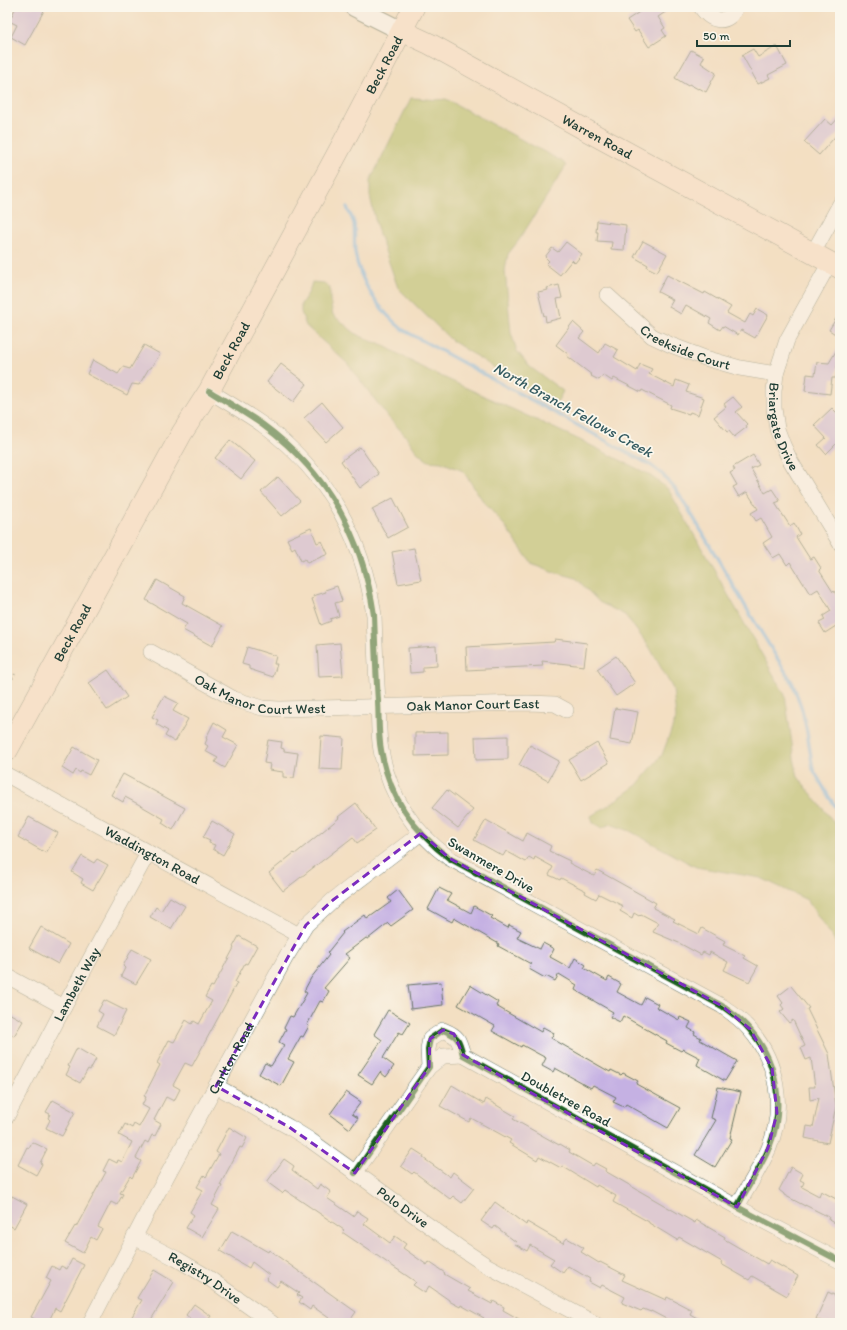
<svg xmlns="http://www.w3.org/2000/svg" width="847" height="1330" font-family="Itim,sans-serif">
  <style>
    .green { fill: #aabc60; stroke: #647c4a }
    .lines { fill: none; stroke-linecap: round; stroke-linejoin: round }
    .stream { stroke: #76b5e9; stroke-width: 3.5 }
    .building { fill: #c5b1e3 }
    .minor-casing { stroke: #697666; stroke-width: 16 }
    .tertiary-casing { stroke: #697666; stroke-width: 20 }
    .secondary-casing { stroke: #697666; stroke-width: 22 }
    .path { stroke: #697666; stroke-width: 2; stroke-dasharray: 1 3; stroke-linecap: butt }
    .minor { stroke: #fff; stroke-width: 15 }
    .tertiary { stroke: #fff; stroke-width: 18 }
    .secondary { stroke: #fde4d0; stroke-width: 21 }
    .cycleway-casing { stroke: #fbf7ec; stroke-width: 8 }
    .cycleway { stroke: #1b5e20; stroke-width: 6 }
    .marked { fill: none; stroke: #7b2cbf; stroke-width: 3; stroke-dasharray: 8 5; stroke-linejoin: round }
    .labels { text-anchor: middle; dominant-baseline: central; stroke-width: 3.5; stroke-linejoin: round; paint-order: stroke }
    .street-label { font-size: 14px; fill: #1f3d34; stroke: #fbf7ec }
    .water-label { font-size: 15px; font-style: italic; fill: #355b61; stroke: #fbf7ec }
  </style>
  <rect width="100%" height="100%" fill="#fbf7ec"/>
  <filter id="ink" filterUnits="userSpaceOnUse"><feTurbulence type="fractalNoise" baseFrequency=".025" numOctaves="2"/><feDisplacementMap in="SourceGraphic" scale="8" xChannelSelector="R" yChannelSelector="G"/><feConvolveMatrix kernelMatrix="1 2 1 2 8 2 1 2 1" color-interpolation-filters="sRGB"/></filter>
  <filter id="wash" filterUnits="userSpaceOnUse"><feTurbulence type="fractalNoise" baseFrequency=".012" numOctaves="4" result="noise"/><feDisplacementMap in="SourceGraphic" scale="16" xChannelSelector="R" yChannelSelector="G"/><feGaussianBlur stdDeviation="0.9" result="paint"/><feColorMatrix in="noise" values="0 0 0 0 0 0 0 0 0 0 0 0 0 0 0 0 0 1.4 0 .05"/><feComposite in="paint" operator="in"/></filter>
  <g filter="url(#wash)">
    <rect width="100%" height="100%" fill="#f3dfc2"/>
    <g class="green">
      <path d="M411,98C423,98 435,101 446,99L563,162L566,166L519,240L508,254L505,270L511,333L517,351L530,367L563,391L557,403L548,402L451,340L398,288L377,228L370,196V181Z"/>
      <path d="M312,282L324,283L330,288V300L333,315L356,334L373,342L379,343L421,367L584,442L648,474L668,489L785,695L794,758L798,777L840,830V949L807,900L761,878L696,867L630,831L610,824L602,828L593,823L591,816L609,805L637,785L662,755L676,718L673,689L650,648L625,615L599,602L576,578L551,571L531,563L505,526L483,501L463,471L441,462L428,461L416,451L406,436L388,417L347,363L306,326L301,312V304L309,292Z"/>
    </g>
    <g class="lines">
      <path class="stream" d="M347,207C349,213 353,219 354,224C355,234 354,243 355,252C359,282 381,312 403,330L652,466L662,474L676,490L689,510L747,609L793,684L802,709L807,732L813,769L829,797L840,813"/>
    </g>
    <g id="blocks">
      <g class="building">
        <path d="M16,7H46L25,45L11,37L17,25L9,21Z"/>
        <path d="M647,7H673L658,17L665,28L662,30L666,36L649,47L638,30L635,32L627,20Z"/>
        <path d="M777,46L787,65L768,75L770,78L758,84L742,55L753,49L758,57Z"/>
        <path d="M691,50L704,57L701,63L716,73L706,92L699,88L698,89L689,84L688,86L675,78Z"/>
        <path d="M840,116V131L819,155L804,142L825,119L832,125Z"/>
        <path d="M597,221L626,225L624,250L611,249L612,242L597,241L598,232H596Z"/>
        <path d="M643,241L667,254L657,272L647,267L648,265L634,257Z"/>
        <path d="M566,242L582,254L575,263L572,260L560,275L546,264L549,261L545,257L552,248L558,252Z"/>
        <path d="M667,275L704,294L705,292L731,307L727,313L745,323L750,314L753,316L757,309L768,315L755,338L741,330L738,335L723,326L720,330L709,323L711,319L686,305L681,314L669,307L673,300L658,292Z"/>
        <path d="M559,285L562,298L557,299L561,318L546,322L545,315L544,316L538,292L548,290L547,288Z"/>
        <path d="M840,312V337L829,330Z"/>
        <path d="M573,322L584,332L579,338L599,353L605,343L618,350L614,357L637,371L640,364L652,369L649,374L674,387L676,380L689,385L686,392L704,398L698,415L690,412L689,414L670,408L671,405L642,390L641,392L614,378L612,381L603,375L599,380L591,376L592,375L567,356L568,354L556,345Z"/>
        <path d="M144,345L160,354L151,368H149L139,385L132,384L127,395L87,374L93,360L118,374L123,367L130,369Z"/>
        <path d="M839,346L836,378H832L830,394L805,391L807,374L815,375L817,362L829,363Z"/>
        <path d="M281,364L307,384L293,402L267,382Z"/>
        <path d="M733,397L742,407L736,412L747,424L746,425L747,427L734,437L729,431L727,432L714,417L726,407L724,404Z"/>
        <path d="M322,402L343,427L326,442L304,418Z"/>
        <path d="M832,408L840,416V440L826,454L818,445L826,438L814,425Z"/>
        <path d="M230,440L255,461L241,479L215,458Z"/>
        <path d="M360,447L379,474L360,488L341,461Z"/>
        <path d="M753,455L759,465L751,469L765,493L772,489L780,501L775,503L790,526L794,523L800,534L796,537L810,559L814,557L821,568L819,570L833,592L834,591L840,601V626L839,624L825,633L819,623L825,620L823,616L831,611L818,589L810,594L790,562L787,565L780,554L773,558L763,543L772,537L761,518L756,521L751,513L758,509L747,492L739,497L733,487L737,485L730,473L735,470L733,467Z"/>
        <path d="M278,477L300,501L282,516L261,492Z"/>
        <path d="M393,498L408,527L388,538L372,509Z"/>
        <path d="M311,528L317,543L322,541L328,554L307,563L305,559L301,561L295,547L292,549L287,539Z"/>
        <path d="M414,548L421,580L398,584L392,552Z"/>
        <path d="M157,580L185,596L182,603L223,626L212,646L183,630L187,624L146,600Z"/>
        <path d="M337,586L342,601L335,603L339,616L330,619L331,621L321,625L312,599L314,598L313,596L326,592L325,590Z"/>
        <path d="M555,639L587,643L584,666L542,661L543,666L467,670L466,647L554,642Z"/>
        <path d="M340,643L343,676L319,677L317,645Z"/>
        <path d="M436,646L437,666L423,667V672L410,673L408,648Z"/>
        <path d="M247,647L276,656L274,664H277L273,677L249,669V666L242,664Z"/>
        <path d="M616,656L635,683L616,696L597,669Z"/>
        <path d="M108,670L127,697L107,710L89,683Z"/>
        <path d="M164,696L178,703L173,711L188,719L175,742L165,736L168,731L156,724L158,720L152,717Z"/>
        <path d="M615,708L638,712L632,744L610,740Z"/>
        <path d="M214,722L227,730L223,737L238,745L225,768L215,762L218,758L205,751L208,746L205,744L207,739L206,738Z"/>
        <path d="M448,732V755L415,756V733Z"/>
        <path d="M321,736L344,738L342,770L319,769Z"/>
        <path d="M508,736V759L476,760L475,737Z"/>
        <path d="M268,740L282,742L281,748L284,749V751L298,753L294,778L283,777V772L269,770L270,764L264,763Z"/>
        <path d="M597,743L609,763L581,780L569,760Z"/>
        <path d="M530,745L559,761L548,781L519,765Z"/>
        <path d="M74,747L97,760L89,775L81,771L80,773L76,770L73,775L62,768Z"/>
        <path d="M123,774L185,808L173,830L162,823L164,819L138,804L125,797L123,802L111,795Z"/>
        <path d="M447,790L473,810L458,828L432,808Z"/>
        <path d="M356,803L376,830L357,843L353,837L283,891L269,873L294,853L295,854L339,818L338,817Z"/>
        <path d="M29,817L58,833L46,853L18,837Z"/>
        <path d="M486,820L523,841L527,833L551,846L549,851L570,861L569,863L594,876L597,870L656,903L653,908L675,919L673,921L699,934L702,928L725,941L723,945L745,956L744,958L758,966L749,982L724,970L728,962L710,952L709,955L703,952L701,955L679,943L653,932L658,923L641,914L639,916L634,913L632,918L620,911L623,906L599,894L596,899L585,893L586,891L561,878L560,880L549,875L553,867L535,857L534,860L529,857L526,862L506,851L503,856L474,840Z"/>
        <path d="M212,821L235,834L223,855L213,849L215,845L209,843L210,840L203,837Z"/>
        <path d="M82,856L94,863L97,859L108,865L93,890L81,883L83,879L72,872Z"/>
        <path d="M439,888L451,894L447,900L471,913L474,906L492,916L490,918L508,928L509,925L521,931L517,938L540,949L543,943L554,949L550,957L570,968L575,958L586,965L584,968L607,981L609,977L621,984L617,992L641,1005L645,997L658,1004L656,1007L679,1020L680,1017L691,1022L688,1028L695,1032L694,1034L701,1038L700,1040L737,1061L725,1081L697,1065L700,1058L683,1049L681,1051L666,1043L667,1041L623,1016L620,1022L610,1017L613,1012L575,990L577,985L559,974L555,981L546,976L545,978L529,969L531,964L498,946L499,944L454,918L452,922L428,909Z"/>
        <path d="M398,890L413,910L391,926L388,923L368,939L366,938L345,954L350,958L324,988L329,991L323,1002L320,1001L307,1025L309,1026L303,1037L301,1036L288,1059L294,1062L281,1086L259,1074L265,1063L271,1066L284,1045L279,1042L286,1029L284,1028L290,1016L293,1017L307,993L304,991L311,978L329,955L327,953L343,933L342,932L365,915L367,919L391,902L388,898Z"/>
        <path d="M170,897L185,906L171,929L150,917L156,907L161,911Z"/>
        <path d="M41,927L69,944L58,964L29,948Z"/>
        <path d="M239,936L257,946L247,964L245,963L235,982L237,983L192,1066L185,1063L173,1085L180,1089L174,1101L166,1097L154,1120L161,1124L155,1136L152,1135L148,1143L145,1141L136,1158L141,1161L132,1178L130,1176L120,1193L123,1194L117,1205L111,1202L98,1227L102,1229L96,1240L91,1237L83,1253L65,1243L75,1226L76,1227L106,1172L103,1171L109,1159L117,1163L118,1160L122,1162L132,1142L119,1135L125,1124L132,1128L134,1124L139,1127L149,1109L142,1105L146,1097L144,1096L160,1065L157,1063L169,1040L174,1042L186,1020L192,1024L194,1021L199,1024L212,1001L205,997L211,986L213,987L234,948L233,947Z"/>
        <path d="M132,949L151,959L136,984L121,976L125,968L123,966Z"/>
        <path d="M441,982L443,1005L411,1009L408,985Z"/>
        <path d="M470,985L498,1002L496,1006L541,1032L543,1027L554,1033L551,1038L610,1072L611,1070L621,1075L623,1073L638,1081L636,1084L680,1108L668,1128L626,1104L624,1107L613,1102L616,1097L593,1085L591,1088L555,1068L553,1072L542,1066L546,1058L522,1045L521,1047L492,1031L495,1026L458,1005Z"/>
        <path d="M791,986L809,1008L807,1009L829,1054L836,1106L828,1143L805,1138L807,1126L813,1127L819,1098L810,1100L809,1087H815L811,1058L806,1060L801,1048L805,1046L793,1020L789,1023L780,1012L784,1009L781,1005L783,1003L778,996Z"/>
        <path d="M104,1000L126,1011L114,1035L97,1026L103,1014L98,1011Z"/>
        <path d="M388,1010L410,1023L403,1034L399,1032L383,1058L394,1066L386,1077L380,1072L372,1084L358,1075L382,1040L374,1034Z"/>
        <path d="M7,1012L23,1021L14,1036L7,1032Z"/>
        <path d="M77,1048L96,1059L90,1070L88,1069L80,1083L66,1075L70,1067L68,1066Z"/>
        <path d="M452,1085L484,1104L486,1099L515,1116L513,1119L559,1145L560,1144L570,1150L569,1152L593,1166L595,1163L606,1169L605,1171L695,1223L696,1220L725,1237L724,1239L767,1264L770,1260L798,1276L787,1296L752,1276L749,1280L721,1264L722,1262L679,1237L677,1240L649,1223V1222L613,1202L616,1196L597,1185L596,1187L562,1166L561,1168L539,1156L537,1160L509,1143L511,1140L471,1118L469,1122L440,1106Z"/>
        <path d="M718,1087L741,1092L730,1138L732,1139L715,1167L695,1155L716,1120L711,1118Z"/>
        <path d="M346,1092L361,1102L352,1114L358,1118L350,1129L330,1114Z"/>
        <path d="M53,1100L75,1112L62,1136L46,1128L50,1120L48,1118L50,1114L46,1112Z"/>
        <path d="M229,1127L247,1138L242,1148L240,1147L220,1185L222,1186L212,1205L219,1209L202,1237L186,1228L194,1215L190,1212L203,1190L197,1187L204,1175L206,1177L219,1154L216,1152Z"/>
        <path d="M32,1142L47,1149L40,1163L42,1164L36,1175L18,1165L27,1147L29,1148Z"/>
        <path d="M413,1149L424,1156L423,1158L450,1177L453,1172L474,1188L462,1203L453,1196L450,1199L414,1172L412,1174L401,1166Z"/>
        <path d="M284,1159L294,1166L292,1170L317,1189L320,1184L331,1192L327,1198L353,1216L357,1211L368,1218L364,1224L390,1243L395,1236L406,1244L403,1248L427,1265L429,1262L445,1273L444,1274L470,1289L468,1291L492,1304L493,1301L504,1307L503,1310L526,1323H489L483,1320L484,1318L461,1305L460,1307L449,1301V1300L429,1286L425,1293L413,1285L416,1282L342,1232L344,1230L285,1190L282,1193L267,1182Z"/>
        <path d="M791,1167L803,1174L800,1180L804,1182L802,1187L819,1196L821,1191L840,1201V1226L828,1219L829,1217L805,1205V1206L784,1195V1194L779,1190Z"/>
        <path d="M12,1196L27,1204L14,1228L7,1224V1205Z"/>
        <path d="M495,1202L526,1225L527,1222L563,1243L567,1238L584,1248L581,1252L599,1263L600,1262L625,1275L622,1280L666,1300L667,1297L692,1310L690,1314L706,1323H674L651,1311V1312L643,1309L641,1311L622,1303L625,1297L602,1285L600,1288L589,1282L590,1279L568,1266L563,1273L550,1264L554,1259L530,1245L527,1251L515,1244L516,1242L495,1226L493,1229L481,1221Z"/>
        <path d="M232,1231L268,1252L269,1250L356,1312L348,1323H336L312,1306L310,1310L299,1302L302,1298L297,1295L299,1293L281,1281L277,1287L266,1279L269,1275L252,1262L249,1268L220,1251Z"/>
        <path d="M72,1259L84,1265L60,1311L55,1308L48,1323H42L31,1317L51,1281L46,1278L52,1266L59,1270L61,1266L67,1269Z"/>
        <path d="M154,1270L174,1282L149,1323H128L142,1300L137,1298Z"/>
        <path d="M828,1292L840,1298V1315L837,1323H825L816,1319Z"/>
        <path d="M194,1304L211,1316L206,1323H196L186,1315Z"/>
      </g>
    </g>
  </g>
  <g filter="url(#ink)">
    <use href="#blocks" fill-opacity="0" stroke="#697666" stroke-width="1"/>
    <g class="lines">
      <g class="minor-casing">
        <g id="minor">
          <path d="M701,7C711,22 728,26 736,7"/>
          <path d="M813,253L840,204"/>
          <path id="s1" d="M830,262L787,340L776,374L774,391V408L777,429L783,445L790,460L840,543"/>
          <path id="s2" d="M607,295L652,336L671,345L705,358L740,368L776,374"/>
          <path d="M209,391C227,402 246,413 263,425C327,472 363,538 374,615C375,644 376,672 378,701C379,717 378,734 381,750C389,796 412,830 449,858L722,1006C732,1013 742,1020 750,1030C778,1062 785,1108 769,1148C761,1167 747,1188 737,1207"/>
          <path id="s3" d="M151,652L234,699L262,708L279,709L528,703L555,704L566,710"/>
          <path id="s4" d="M7,775L299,935"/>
          <path d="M7,976L64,1007"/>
          <path d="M429,1067L443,1056L463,1055"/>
          <path id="s5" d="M216,1086L289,1127L310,1140L460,1248L486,1265L594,1323"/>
          <path id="s6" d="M7,1116L64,1007L148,853"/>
          <path d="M355,1173L429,1067L428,1049L430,1039L443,1030C458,1036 459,1039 463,1055L737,1207L840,1261"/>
          <path id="s7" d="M134,1237L177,1259L206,1276L272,1323"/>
          <path id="s8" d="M90,1323L150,1207L286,957L306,925L333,900L421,833"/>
        </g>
      </g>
      <g class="tertiary-casing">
        <path id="tertiary" d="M354,7L402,31"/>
      </g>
      <g class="secondary-casing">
        <g id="secondary">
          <path id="s9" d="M402,31L430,44L593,134L840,268"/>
          <path id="s10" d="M7,751L182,433L209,391L342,145L414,7"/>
        </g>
      </g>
      <path class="path" d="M7,689L16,672"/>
      <use href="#minor" class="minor"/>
      <use href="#tertiary" class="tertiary"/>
      <use href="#secondary" class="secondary"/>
      <g class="cycleway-casing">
        <g id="cycleway">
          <path d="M209,391C227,402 246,413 263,425C327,472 363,538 374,615C375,644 376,672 378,701C379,717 378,734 381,750C389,796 412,830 449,858L722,1006C732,1013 742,1020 750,1030C778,1062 785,1108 769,1148C761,1167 747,1188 737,1207"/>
          <path d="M355,1173L429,1067L428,1049L430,1039L443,1030C458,1036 459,1039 463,1055L737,1207L840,1261"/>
        </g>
      </g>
      <use href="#cycleway" class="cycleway"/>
    </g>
  </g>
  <path d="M0 0H847V1330H0ZM421,833L449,858L722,1006L750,1029L772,1068L777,1113L768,1148L737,1207L463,1055L454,1034L443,1030L430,1039L429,1067L355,1173L289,1127L216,1086L306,925L333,900Z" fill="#f3dfc2" fill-opacity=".55" fill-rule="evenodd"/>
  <path class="marked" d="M421,833L449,858L722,1006L750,1029L772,1068L777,1113L768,1148L737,1207L463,1055L454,1034L443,1030L430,1039L429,1067L355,1173L289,1127L216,1086L306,925L333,900Z"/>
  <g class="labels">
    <g class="street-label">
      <text stroke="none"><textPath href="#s10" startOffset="783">Beck Road</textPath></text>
      <text stroke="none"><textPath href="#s9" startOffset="222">Warren Road</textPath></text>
      <text stroke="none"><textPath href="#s2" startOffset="96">Creekside Court</textPath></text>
      <text stroke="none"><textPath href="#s10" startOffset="459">Beck Road</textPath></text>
      <text stroke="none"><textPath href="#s1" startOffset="179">Briargate Drive</textPath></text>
      <text stroke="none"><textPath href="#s10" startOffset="135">Beck Road</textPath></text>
      <text stroke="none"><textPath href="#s3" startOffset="120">Oak Manor Court West</textPath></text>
      <text stroke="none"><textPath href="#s3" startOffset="336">Oak Manor Court East</textPath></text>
      <text stroke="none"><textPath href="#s4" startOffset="166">Waddington Road</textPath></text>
      <text transform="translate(491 865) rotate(30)">Swanmere Drive</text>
      <text stroke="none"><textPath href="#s6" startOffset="149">Lambeth Way</textPath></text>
      <text stroke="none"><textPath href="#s8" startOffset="300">Carlton Road</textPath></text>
      <text transform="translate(566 1099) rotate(29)">Doubletree Road</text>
      <text stroke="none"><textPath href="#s5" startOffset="223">Polo Drive</textPath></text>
      <text stroke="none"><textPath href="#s7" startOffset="82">Registry Drive</textPath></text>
    </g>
    <g class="water-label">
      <text transform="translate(573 410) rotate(29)">North Branch Fellows Creek</text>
    </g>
  </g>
  <rect width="847" height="1330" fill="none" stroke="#fbf7ec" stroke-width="24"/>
  <path d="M697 40v6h93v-6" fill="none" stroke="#1f3d34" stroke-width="2"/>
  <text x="703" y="40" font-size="12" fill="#1f3d34" stroke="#fbf7ec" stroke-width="3" paint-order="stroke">50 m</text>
</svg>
